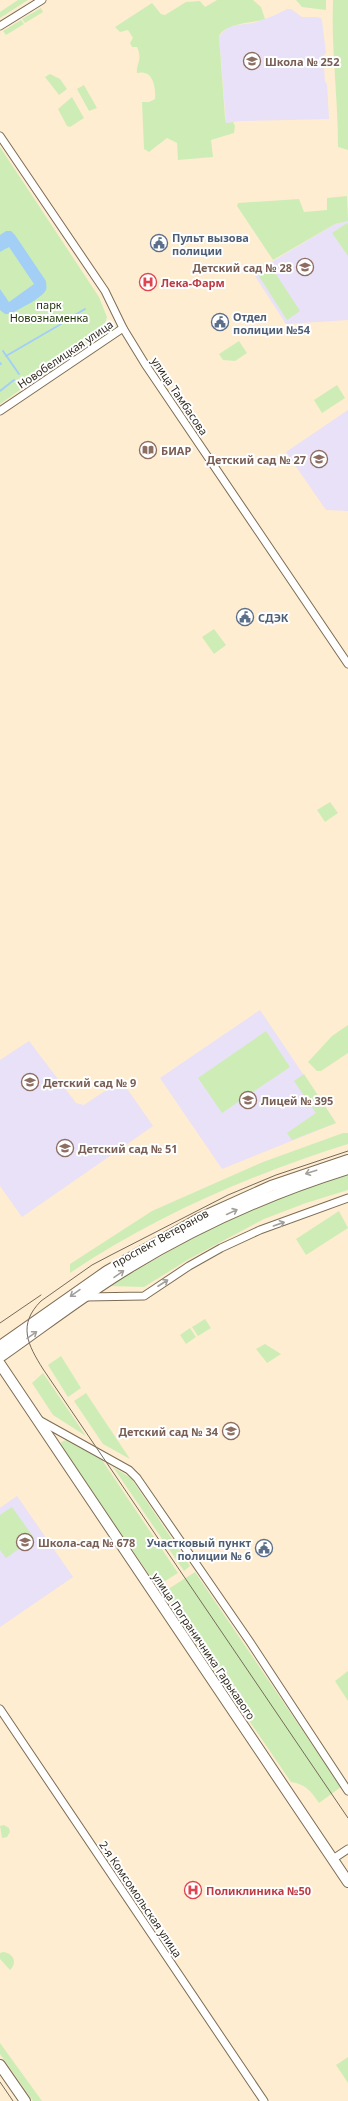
<svg xmlns="http://www.w3.org/2000/svg" width="348" height="2101" font-family="'Noto Sans',sans-serif">
  <style>
    .education { fill: #e8e1f7 }
    .green { fill: #ceedb6 }
    .water { fill: #a3cff7 }
    .lines { fill: none; stroke-linecap: round; stroke-linejoin: round }
    .stream { stroke: #a3cff7; stroke-width: 2 }
    .street-casing { stroke: #7d6d54; stroke-width: 9 }
    .secondary-casing { stroke: #7d6d54; stroke-width: 12 }
    .street { stroke: #fff; stroke-width: 7 }
    .secondary { stroke: #fff; stroke-width: 10 }
    .tram { stroke: #756b5b; stroke-width: 1 }
    .oneway { stroke: #a3a09b }
    .labels { text-anchor: middle; dominant-baseline: central; stroke-width: 4; stroke-linejoin: round; paint-order: stroke }
    .education-label { font-size: 11px; font-weight: bold; fill: #785e54; stroke: #fff; text-anchor: start }
    .service-label { font-size: 11px; font-weight: bold; fill: #4e5e75; stroke: #fff; text-anchor: start }
    .health-label { font-size: 11px; font-weight: bold; fill: #be3a42; stroke: #fff; text-anchor: start }
    .park-label { font-size: 11px; fill: #1e3307; stroke: #fff }
    .street-label { font-size: 11px; fill: #322c21; stroke: #fff }
  </style>
  <rect width="100%" height="100%" fill="#feedd1"/>
  <g class="education">
    <path d="M287,9H291L302,17H316L321,18L322,21L326,53L324,55V67L325,82L327,84L329,119L241,121L226,123L219,36L229,26L253,23L273,16Z"/>
    <path d="M348,221V320L286,324L253,273L335,224Z"/>
    <path d="M348,410V511L326,510L286,452Z"/>
    <path d="M260,1010L336,1123L222,1169L160,1078Z"/>
    <path d="M29,1041L76,1103L84,1105L121,1080L153,1126L22,1217L0,1186V1060Z"/>
    <path d="M17,1496L73,1577L0,1627V1508Z"/>
  </g>
  <g class="green">
    <path d="M18,0H28L0,18V12Z"/>
    <path d="M217,0H253L261,7L265,19C251,24 227,22 219,36L225,117L226,123L233,122L235,126L234,133L211,140L213,157L178,160L177,143L167,138L149,152L144,149L142,102H149L155,99C156,91 154,74 144,73C142,72 139,73 137,73C136,63 143,60 137,47H132L130,43L133,38L128,30L120,32L115,27L152,3L161,14L165,15L186,2L200,1L205,7Z"/>
    <path d="M296,0H326V10L302,7Z"/>
    <path d="M333,0H348V150L338,147C338,98 331,49 333,0Z"/>
    <path d="M41,8L43,12L25,23L22,19Z"/>
    <path d="M21,20L24,24L6,35L3,31Z"/>
    <path d="M50,74L60,79L67,89L59,95L45,77Z"/>
    <path d="M84,85L97,108L89,111L77,89Z"/>
    <path d="M72,97L84,118L70,127L67,126L58,109Z"/>
    <path d="M0,147L99,297L107,317L102,333L0,404Z"/>
    <path d="M347,196L348,221L335,224L273,260L237,206L238,203L299,199L304,212L327,210V198Z"/>
    <path d="M347,223L348,225V256L332,233Z"/>
    <path d="M270,265L300,311L287,320L257,273Z"/>
    <path d="M239,341L247,353L235,361L223,360L219,354Z"/>
    <path d="M337,385L345,398L322,413L314,400Z"/>
    <path d="M214,629L226,645L214,654L202,637Z"/>
    <path d="M330,802L338,813L325,822L317,810Z"/>
    <path d="M348,1025V1053L321,1071H317L308,1062L332,1036Z"/>
    <path d="M266,1031L290,1067L222,1113L198,1078Z"/>
    <path d="M304,1074L336,1123L292,1140L287,1133L316,1113L294,1081Z"/>
    <path d="M343,1133H348V1144C252,1174 153,1217 70,1273V1264L152,1211L263,1162Z"/>
    <path d="M348,1173V1190L306,1203L264,1219L189,1259L144,1287L109,1286L210,1228L287,1193Z"/>
    <path d="M339,1211L348,1228L306,1255L296,1239Z"/>
    <path d="M205,1319L211,1328L198,1336L192,1327Z"/>
    <path d="M190,1328L196,1337L186,1344L180,1335Z"/>
    <path d="M265,1344L281,1354L267,1363L256,1349Z"/>
    <path d="M61,1356L81,1388L68,1397L48,1365Z"/>
    <path d="M43,1373L86,1436L53,1415L32,1383Z"/>
    <path d="M86,1393L130,1459L103,1444L74,1401Z"/>
    <path d="M66,1440L102,1460L178,1573L157,1586L62,1447L61,1442Z"/>
    <path d="M113,1467L131,1478L190,1566L184,1571Z"/>
    <path d="M12,1507L34,1538L6,1558L0,1550V1515Z"/>
    <path d="M195,1572L341,1787L319,1803C311,1791 305,1784 291,1782L162,1593Z"/>
    <path d="M348,1671V1701L335,1681Z"/>
    <path d="M4,1825L9,1828L10,1832L7,1837L2,1838L0,1826Z"/>
    <path d="M3,1952C13,1953 18,1962 10,1970L0,1959V1953Z"/>
    <path d="M0,2043L42,2101H33L0,2054Z"/>
    <path d="M348,2057V2083L336,2065Z"/>
  </g>
  <path class="water" d="M6,231H11L15,235L46,281C46,283 47,288 46,290C41,299 19,309 10,314H5L0,310V289L9,302L34,284L9,247L0,252V235Z"/>
  <g class="lines">
    <g class="stream">
      <path d="M68,319L85,309"/>
      <path d="M3,351L19,374"/>
      <path d="M6,356L61,324"/>
      <path d="M0,363L1,364"/>
      <path d="M0,391L14,380"/>
    </g>
    <g class="street-casing">
      <g id="street">
        <path d="M0,26L42,0"/>
        <path d="M0,136L105,291L123,328L145,364L348,664"/>
        <path d="M0,411L123,328"/>
        <path d="M86,1297L144,1296L189,1266L221,1248L260,1230L348,1198"/>
        <path d="M39,1420L129,1470L137,1478L250,1642L348,1791"/>
        <path d="M0,1709L264,2101"/>
        <path d="M333,1859L348,1849"/>
      </g>
    </g>
    <g class="secondary-casing">
      <g id="secondary">
        <path d="M0,1346L107,1271L200,1218L271,1186L348,1160"/>
        <path d="M0,1357C43,1327 85,1294 130,1267C199,1225 271,1193 348,1169"/>
        <path d="M0,1364L348,1882"/>
        <path d="M0,2065L25,2101"/>
      </g>
    </g>
    <use href="#street" class="street"/>
    <use href="#secondary" class="secondary"/>
    <g class="tram">
      <path d="M348,1151L276,1175L228,1195L111,1255L92,1265L41,1301C17,1325 28,1345 43,1369L348,1818"/>
      <path d="M0,1323L41,1295"/>
      <path d="M0,2082L13,2101"/>
    </g>
  </g>
  <defs><path id="oneway-shaft" d="M-6 0H5M1.5-3L5.5 0L1.5 3" fill="none" stroke-width="1.6" stroke-linecap="round" stroke-linejoin="round"/></defs>
  <g class="oneway">
    <use href="#oneway-shaft" transform="translate(311 1172) rotate(162)"/>
    <use href="#oneway-shaft" transform="translate(232 1212) rotate(-25)"/>
    <use href="#oneway-shaft" transform="translate(279 1224) rotate(-19)"/>
    <use href="#oneway-shaft" transform="translate(119 1274) rotate(-35)"/>
    <use href="#oneway-shaft" transform="translate(163 1283) rotate(-33)"/>
    <use href="#oneway-shaft" transform="translate(75 1293) rotate(145)"/>
    <use href="#oneway-shaft" transform="translate(32 1335) rotate(-35)"/>
  </g>
  <defs>
    <g id="school-ring" transform="scale(0.9)"><circle r="9.5" fill="#fff" stroke="#8d6e63" stroke-width="1.5"/><path d="M0-5L7-2L0 1L-7-2ZM-4 1L0 2.5L4 1V4Q0 6-4 4Z" fill="#8d6e63"/></g>
    <g id="civic-ring" transform="scale(0.9)"><circle r="9.5" fill="#fff" stroke="#5c6f8a" stroke-width="1.5"/><path d="M-.6-6.5H3V-4.5H.6V-3L4-1V1h2V6H-6V1h2V-1L-.6-3ZM-1.2 2.5V6h2.4V2.5Z" fill="#5c6f8a"/></g>
    <g id="hospital-ring" transform="scale(0.9)"><circle r="9.5" fill="#fff" stroke="#e0444e" stroke-width="1.5"/><path d="M-5-5h3v3.5h4V-5h3V5h-3V1.5h-4V5h-3Z" fill="#e0444e"/></g>
    <g id="library-ring" transform="scale(0.9)"><circle r="9.5" fill="#fff" stroke="#8d6e63" stroke-width="1.5"/><path d="M-6-4Q-3-5.5-.7-3.5V5Q-3 3-6 4ZM6-4Q3-5.5 .7-3.5V5Q3 3 6 4Z" fill="#8d6e63"/></g>
  </defs>
  <g fill-rule="evenodd">
    <use href="#school-ring" x="252" y="61"/>
    <use href="#civic-ring" x="159" y="243"/>
    <use href="#school-ring" x="305" y="267"/>
    <use href="#hospital-ring" x="148" y="282"/>
    <use href="#civic-ring" x="220" y="322"/>
    <use href="#library-ring" x="148" y="450"/>
    <use href="#school-ring" x="319" y="459"/>
    <use href="#civic-ring" x="245" y="617"/>
    <use href="#school-ring" x="30" y="1082"/>
    <use href="#school-ring" x="248" y="1100"/>
    <use href="#school-ring" x="65" y="1148"/>
    <use href="#school-ring" x="231" y="1431"/>
    <use href="#school-ring" x="25" y="1542"/>
    <use href="#civic-ring" x="264" y="1548"/>
    <use href="#hospital-ring" x="193" y="1890"/>
  </g>
  <g class="labels">
    <g class="education-label">
      <text x="265" y="61">Школа № 252</text>
      <text x="292" y="267" text-anchor="end">Детский сад № 28</text>
      <text x="161" y="450">БИАР</text>
      <text x="306" y="459" text-anchor="end">Детский сад № 27</text>
      <text x="43" y="1082">Детский сад № 9</text>
      <text x="261" y="1100">Лицей № 395</text>
      <text x="78" y="1148">Детский сад № 51</text>
      <text x="218" y="1431" text-anchor="end">Детский сад № 34</text>
      <text x="38" y="1542">Школа-сад № 678</text>
    </g>
    <g class="service-label">
      <text x="172" y="237">Пульт вызова<tspan x="172" dy="13">полиции</tspan></text>
      <text x="233" y="316">Отдел<tspan x="233" dy="13">полиции №54</tspan></text>
      <text x="258" y="617">СДЭК</text>
      <text x="251" y="1542" text-anchor="end">Участковый пункт<tspan x="251" dy="13">полиции № 6</tspan></text>
    </g>
    <g class="health-label">
      <text x="161" y="282">Лека-Фарм</text>
      <text x="206" y="1890">Поликлиника №50</text>
    </g>
    <g class="park-label">
      <text x="49" y="304">парк<tspan x="49" dy="13">Новознаменка</tspan></text>
    </g>
    <g class="street-label">
      <text transform="translate(65 354) rotate(-34)">Новобелицкая улица</text>
      <text transform="translate(180 396) rotate(56)">улица Тамбасова</text>
      <text transform="translate(160 1238) rotate(-29)">проспект Ветеранов</text>
      <text transform="translate(204 1646) rotate(56)">улица Пограничника Гарькавого</text>
      <text transform="translate(141 1899) rotate(56)">2-я Комсомольская улица</text>
    </g>
  </g>
</svg>
